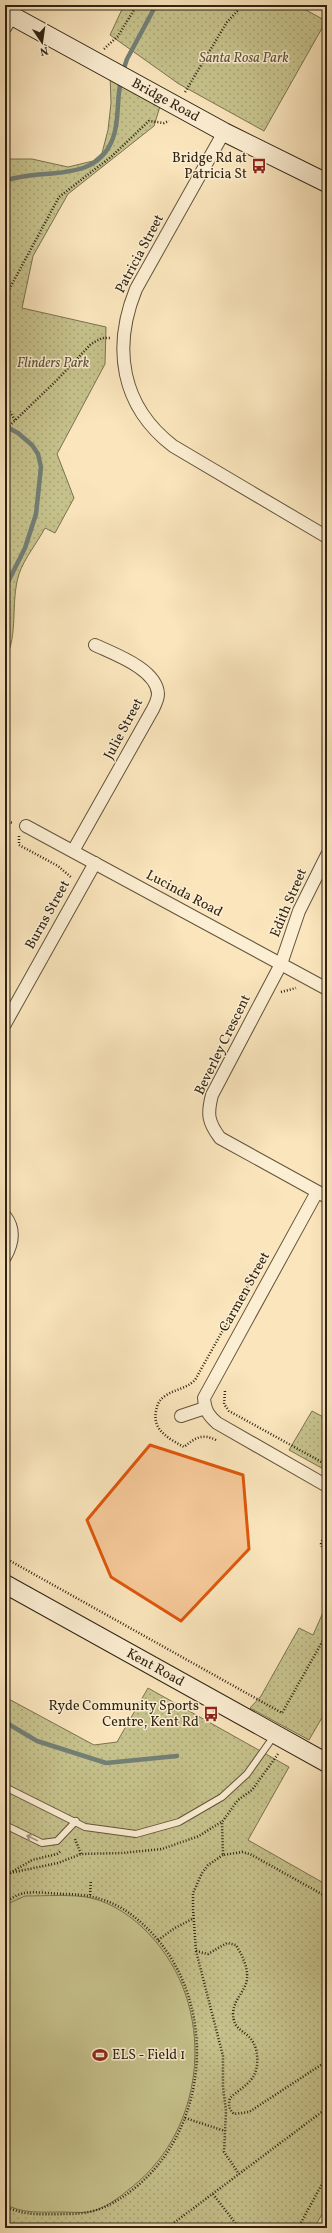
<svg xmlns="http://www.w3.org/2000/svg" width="332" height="2233" font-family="Vollkorn,serif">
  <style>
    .grass { fill: url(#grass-dots); stroke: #7a724f }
    .pitch { fill: #c6c28c; stroke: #7a724f }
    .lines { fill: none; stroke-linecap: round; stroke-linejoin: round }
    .stream { stroke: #737f76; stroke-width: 4.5 }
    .lane-casing { stroke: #62543c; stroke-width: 8 }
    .street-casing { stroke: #62543c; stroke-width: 14 }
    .secondary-casing { stroke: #2f2312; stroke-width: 20 }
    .path { stroke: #2f2312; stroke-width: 2.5; stroke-dasharray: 1 2; stroke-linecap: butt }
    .lane { stroke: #fceed3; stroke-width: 6 }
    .street { stroke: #fceed3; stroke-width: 12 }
    .secondary { stroke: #fceed3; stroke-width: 18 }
    .oneway { stroke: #a0937c }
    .marked { fill: #df560c; fill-opacity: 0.2; stroke: #df560c; stroke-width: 3; stroke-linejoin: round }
    .labels { text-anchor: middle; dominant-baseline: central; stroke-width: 3; stroke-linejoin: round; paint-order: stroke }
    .park-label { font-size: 14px; font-style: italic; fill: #5c5337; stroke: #fceed3 }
    .street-label { font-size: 14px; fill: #2f2312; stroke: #fceed3 }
    .poi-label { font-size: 14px; fill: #2f2312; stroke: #fceed3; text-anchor: end }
  </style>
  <defs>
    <pattern id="grass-dots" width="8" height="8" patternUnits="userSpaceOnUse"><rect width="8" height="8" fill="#c6c28c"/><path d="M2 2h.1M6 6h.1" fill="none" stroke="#aaa678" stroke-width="1.8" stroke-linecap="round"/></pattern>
  </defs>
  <rect width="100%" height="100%" fill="#fae5bc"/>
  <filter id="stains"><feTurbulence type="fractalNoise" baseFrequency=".005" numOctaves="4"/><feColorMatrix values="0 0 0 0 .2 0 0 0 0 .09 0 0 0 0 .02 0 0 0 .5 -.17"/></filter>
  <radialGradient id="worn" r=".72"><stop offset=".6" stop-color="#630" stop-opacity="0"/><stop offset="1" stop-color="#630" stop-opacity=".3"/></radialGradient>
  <g class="grass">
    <path d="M124,5H309L306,10L326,21L264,131L179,84L110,35Z"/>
    <path d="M110,74L161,103L154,126L68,194L33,256L22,308L106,327L105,364L57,454L74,498L55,533L45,528C37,543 24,559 19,574C10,603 19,633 5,661V161L8,159H32L68,167L93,161L102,153L108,130L111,103Z"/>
    <path d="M312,1411L327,1419V1471L289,1450Z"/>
    <path d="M327,1591V1709L309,1740L250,1708L261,1696L299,1628L313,1635L325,1608Z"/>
    <path d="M148,1688L289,1767L248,1840L327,1885V2206L314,2228H5V1697L94,1745L117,1742Z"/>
  </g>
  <path class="pitch" d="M25,1896C43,1896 75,1894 91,1898C113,1903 134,1918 149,1934C217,2005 208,2127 132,2187C121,2196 104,2210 88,2212C80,2213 70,2212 61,2212C42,2212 22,2214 5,2204V1905Z"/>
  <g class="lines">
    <g class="stream">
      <path d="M123,71L127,59L156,5"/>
      <path d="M5,181C42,167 96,185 113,138C120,119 116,99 121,81"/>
      <path d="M5,426L18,433L32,445L38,454L41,467L36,514L25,548L5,588"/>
      <path d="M5,1722L37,1741L106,1763L177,1756"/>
    </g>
    <g class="lane-casing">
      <g id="lane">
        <path d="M5,1787L85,1827L136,1834L179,1822L222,1797L247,1774L274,1736"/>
        <path d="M5,1825L42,1843L57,1841L76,1821"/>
      </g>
    </g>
    <g class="street-casing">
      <g id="street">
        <path d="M5,28L12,16"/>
        <path d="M224,132L136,289C112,348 121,406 173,446L327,537"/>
        <path d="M26,826L327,989"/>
        <path d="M73,851L153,709C155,705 158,698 158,694C157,669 114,654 95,645"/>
        <path d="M327,855L299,911L281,964L212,1095C207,1114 208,1122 220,1138L327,1197"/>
        <path d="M5,1024L95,863"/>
        <path d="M317,1192L204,1398C205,1410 208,1415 217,1423L327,1486"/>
        <path d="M5,1216C15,1229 13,1243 5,1257"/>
        <path d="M181,1416L205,1408"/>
      </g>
    </g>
    <g class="secondary-casing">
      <g id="secondary">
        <path id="s1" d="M5,12L224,132L327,183"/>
        <path id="s2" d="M5,1584L327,1763"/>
      </g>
    </g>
    <g class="path">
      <path d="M104,49L118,36L137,5"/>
      <path d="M185,92L227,22L243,5"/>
      <path d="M5,297L59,197L112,156L149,121L164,123L169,121"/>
      <path d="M5,404L15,420"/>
      <path d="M5,430L57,380L91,344L102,338H111"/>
      <path d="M5,821L13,823"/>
      <path d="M19,836V845L58,866L72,878"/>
      <path d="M281,992L296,988"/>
      <path d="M225,1391L224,1404L229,1411L327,1465"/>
      <path d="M216,1440C202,1433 195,1438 184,1447C170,1439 152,1431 156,1411C157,1405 159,1400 165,1396C175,1389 186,1389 195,1380L250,1282"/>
      <path d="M323,1499L327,1503"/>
      <path d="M327,1526L321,1544L327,1560"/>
      <path d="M5,1558L282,1713L326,1635L327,1626"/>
      <path d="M278,1754L252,1790L238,1800L222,1822L223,1855L242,1852L250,1854L327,1897"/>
      <path d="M75,1839L81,1854"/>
      <path d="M223,1855L208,1865L202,1873L193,1893V1909L196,1951L223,2056V2087L226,2111L224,2152L239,2174"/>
      <path d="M10,1873L58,1863L81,1854L122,1853L162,1849L199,1836L221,1822"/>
      <path d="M5,1876L32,1860L57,1854L61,1851"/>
      <path d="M90,1895L91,1880"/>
      <path d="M5,1902C11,1899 18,1894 24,1893C38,1891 53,1894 67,1894C103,1895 126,1906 152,1933C218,2004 210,2126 136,2187C115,2204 96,2214 70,2214C48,2214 25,2217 5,2206"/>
      <path d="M158,1940L175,1928L194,1918"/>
      <path d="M196,1951L208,1954L227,1943L236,1945C243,1957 252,1974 244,1988C240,1996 234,2002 233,2013C233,2031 246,2030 253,2042C258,2050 259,2066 254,2075C250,2084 237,2091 230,2098C228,2105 229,2109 234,2114L249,2112L327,2061"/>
      <path d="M185,2118L225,2131"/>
      <path d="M213,2194L239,2228"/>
      <path d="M167,2228L327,2108"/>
      <path d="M298,2228L327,2175"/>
    </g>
    <use href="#lane" class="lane"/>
    <use href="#street" class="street"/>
    <use href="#secondary" class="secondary"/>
  </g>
  <defs><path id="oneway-shaft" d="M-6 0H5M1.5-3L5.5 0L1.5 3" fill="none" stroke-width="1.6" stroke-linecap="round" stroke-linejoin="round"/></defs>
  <use class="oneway" href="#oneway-shaft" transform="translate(32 1838) rotate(-154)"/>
  <path class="marked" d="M150,1445L243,1475L249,1549L181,1621L111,1577L87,1520Z"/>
  <defs>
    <g id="bus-bare" transform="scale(1.2)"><path d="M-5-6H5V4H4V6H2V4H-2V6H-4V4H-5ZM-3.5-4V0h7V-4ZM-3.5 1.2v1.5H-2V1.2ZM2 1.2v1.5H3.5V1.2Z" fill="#8f2418" stroke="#fceed3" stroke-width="2.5" paint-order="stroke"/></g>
    <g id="stadium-bare" transform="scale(1.2)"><path d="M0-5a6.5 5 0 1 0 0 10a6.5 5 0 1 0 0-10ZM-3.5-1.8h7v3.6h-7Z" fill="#8f2418" stroke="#fceed3" stroke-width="2.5" paint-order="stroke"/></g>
  </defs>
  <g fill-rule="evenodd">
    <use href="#bus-bare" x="259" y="166"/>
    <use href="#bus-bare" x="211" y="1714"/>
    <use href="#stadium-bare" x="100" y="2055"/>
  </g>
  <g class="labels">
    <g class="park-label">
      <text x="244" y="58">Santa Rosa Park</text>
      <text x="53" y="363">Flinders Park</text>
    </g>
    <g class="street-label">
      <text stroke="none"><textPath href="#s1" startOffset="183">Bridge Road</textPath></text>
      <text transform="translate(140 254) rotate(-62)">Patricia Street</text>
      <text transform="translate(124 729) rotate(-62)">Julie Street</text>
      <text transform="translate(184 894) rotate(28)">Lucinda Road</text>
      <text transform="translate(289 903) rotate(-67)">Edith Street</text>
      <text transform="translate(48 915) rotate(-61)">Burns Street</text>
      <text transform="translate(223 1045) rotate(-64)">Beverley Crescent</text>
      <text transform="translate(245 1292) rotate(-61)">Carmen Street</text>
      <text stroke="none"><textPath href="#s2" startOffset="172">Kent Road</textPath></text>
    </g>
    <g class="poi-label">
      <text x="247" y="158">Bridge Rd at<tspan x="247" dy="16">Patricia St</tspan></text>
      <text x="199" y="1706">Ryde Community Sports<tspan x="199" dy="16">Centre, Kent Rd</tspan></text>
      <text x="112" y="2055" text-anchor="start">ELS - Field 1</text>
    </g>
  </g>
  <rect width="332" height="2233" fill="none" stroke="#fae5bc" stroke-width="20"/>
  <rect x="6" y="6" width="320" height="2221" fill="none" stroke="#2f2312" stroke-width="2"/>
  <rect x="10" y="10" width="312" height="2213" fill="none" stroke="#2f2312"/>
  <g transform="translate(42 42) rotate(167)" stroke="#fceed3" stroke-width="3" paint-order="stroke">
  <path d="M0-3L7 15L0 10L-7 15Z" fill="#2f2312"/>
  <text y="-6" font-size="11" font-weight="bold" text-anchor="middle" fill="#2f2312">N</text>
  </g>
  <rect width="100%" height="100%" filter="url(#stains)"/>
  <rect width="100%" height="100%" fill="url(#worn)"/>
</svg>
